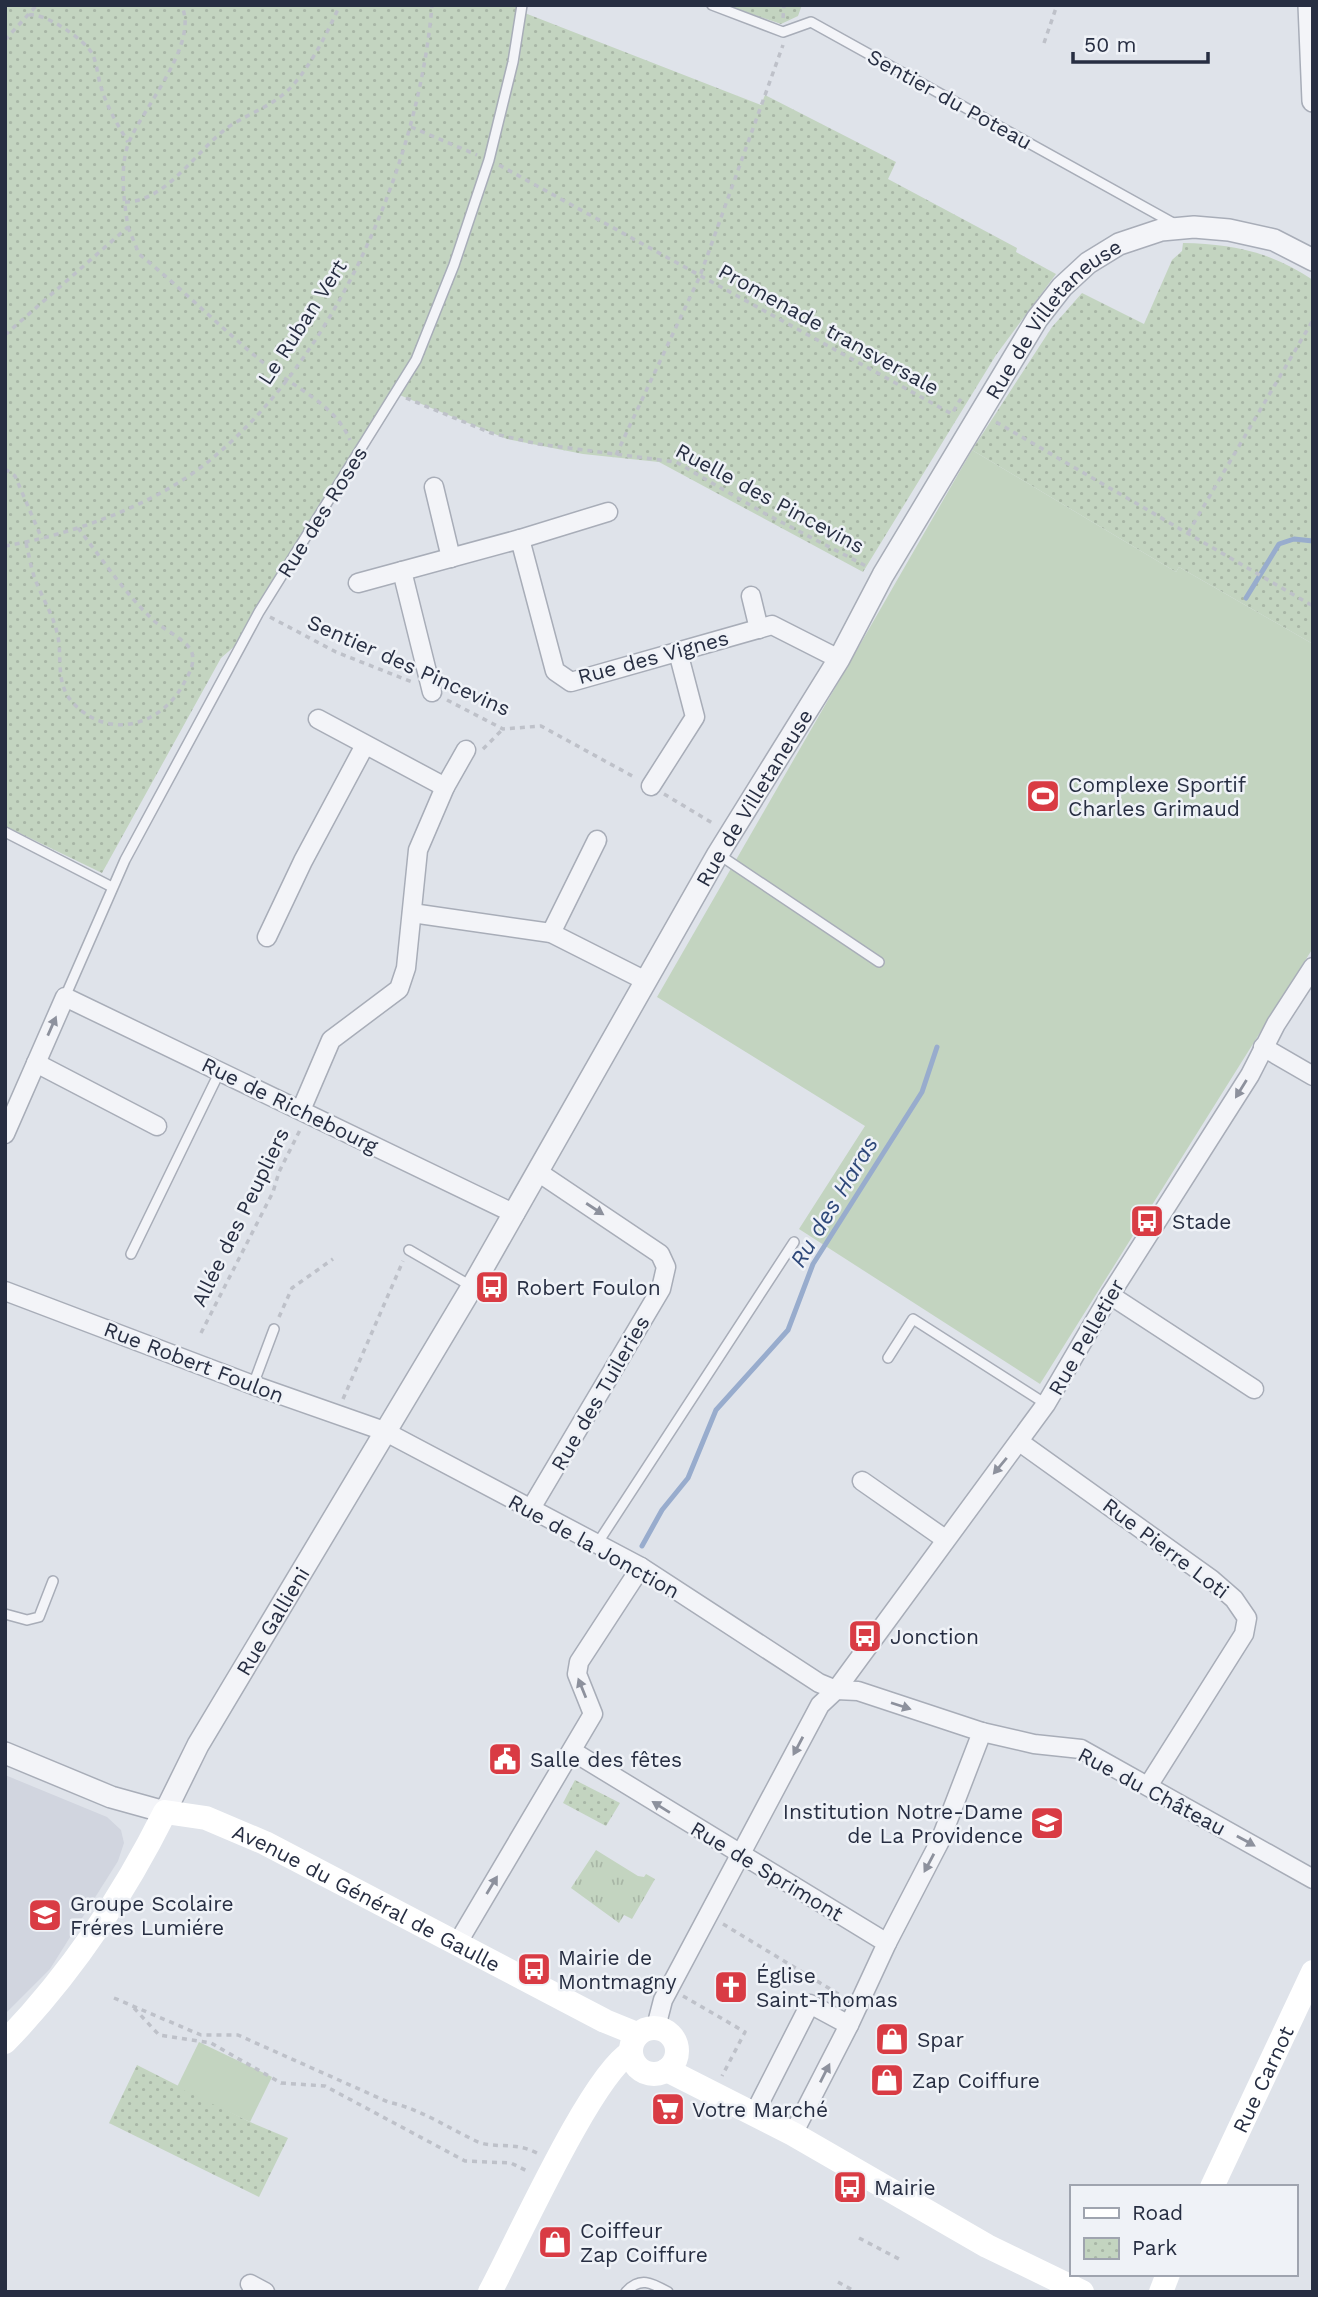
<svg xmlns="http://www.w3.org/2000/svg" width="1318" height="2297" font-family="'Work Sans',sans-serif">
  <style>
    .built { fill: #d1d5df }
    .grass { fill: url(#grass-tufts) }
    .park { fill: url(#park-dots) }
    .pitch { fill: #c3d4c0 }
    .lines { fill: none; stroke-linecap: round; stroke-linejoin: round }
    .stream { stroke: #98accd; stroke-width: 5 }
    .service-casing { stroke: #a8adb8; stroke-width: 12 }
    .minor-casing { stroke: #a8adb8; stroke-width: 21 }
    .tertiary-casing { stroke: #a8adb8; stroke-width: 24 }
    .path { stroke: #bec1c9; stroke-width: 3.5; stroke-dasharray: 5 5; stroke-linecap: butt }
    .service { stroke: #f3f4f8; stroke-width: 9 }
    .minor { stroke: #f3f4f8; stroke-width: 18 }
    .tertiary { stroke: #f3f4f8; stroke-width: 21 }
    .secondary { stroke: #fff; stroke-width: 24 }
    .oneway { fill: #8d919d }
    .labels { text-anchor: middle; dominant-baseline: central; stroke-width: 5; stroke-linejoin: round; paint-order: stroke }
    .street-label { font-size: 21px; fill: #272e42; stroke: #eff2f7 }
    .poi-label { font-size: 21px; fill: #272e42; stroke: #eff2f7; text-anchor: start }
    .water-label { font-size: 23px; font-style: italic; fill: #2e487a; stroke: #eff2f7 }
  </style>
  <defs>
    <pattern id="grass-tufts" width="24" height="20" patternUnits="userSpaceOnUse" patternTransform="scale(1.75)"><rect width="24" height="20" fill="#c3d4c0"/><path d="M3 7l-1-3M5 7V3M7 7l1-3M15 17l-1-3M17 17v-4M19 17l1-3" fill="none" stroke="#a8b6a6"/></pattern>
    <pattern id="park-dots" width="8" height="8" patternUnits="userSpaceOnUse" patternTransform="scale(1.75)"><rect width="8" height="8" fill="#c3d4c0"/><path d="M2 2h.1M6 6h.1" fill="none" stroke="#a8b6a6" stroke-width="1.8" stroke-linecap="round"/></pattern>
  </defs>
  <rect width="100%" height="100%" fill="#dfe3ea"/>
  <path class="built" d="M5,1775L107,1817L121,1830L124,1843L118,1861L50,1969L5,2014Z"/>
  <path class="grass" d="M596,1850L638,1876L644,1877L646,1874L655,1879L632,1919L624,1915L619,1923L571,1888Z"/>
  <g class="park">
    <path d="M5,5H517V10L761,105L765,95L896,162L888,179L1017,248L1016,252L1056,274L996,355L863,572L659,462L583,454L507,439L397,394L236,645L221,658L102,873L5,826Z"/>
    <path d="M726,5H802L798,16L781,24Z"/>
    <path d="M1183,243C1232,244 1272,252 1313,280V644L1179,567L1176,572L972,450L1052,327L1082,293L1144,324L1172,260L1182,251Z"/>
    <path d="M575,1780L620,1803L606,1826L563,1803Z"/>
    <path d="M137,2065L250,2122L288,2138L259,2197L109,2123Z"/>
  </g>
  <g class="pitch">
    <path d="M972,450L1176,572L1179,567L1313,644V948L1040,1384L799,1229L865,1126L657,997Z"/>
    <path d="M199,2042L272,2077L250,2122L177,2087Z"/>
  </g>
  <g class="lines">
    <g class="stream">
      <path d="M1246,598L1279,544L1294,539L1313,541"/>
      <path d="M642,1546L662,1510L688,1478L716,1410L788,1330L813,1264L922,1092L937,1047"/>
    </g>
    <g class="service-casing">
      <g id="service">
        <path d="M712,5L783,32L811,22L1173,223"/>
        <path d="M5,832L112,887"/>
        <path d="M718,854L879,962"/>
        <path d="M65,997L125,860L259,612L416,360L454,265L489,160L513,62L522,5"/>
        <path d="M409,1250L471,1286"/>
        <path d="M131,1254L220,1071"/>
        <path d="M888,1358L913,1319L1046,1404"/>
        <path d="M253,1385L274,1329"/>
        <path d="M597,1544L794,1242"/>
        <path d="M5,1614L27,1620L39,1617L53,1581"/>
        <path d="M626,2292C640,2276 652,2283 668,2292"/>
      </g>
    </g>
    <g class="minor-casing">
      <g id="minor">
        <path d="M434,487L451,558"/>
        <path d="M520,539L608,512"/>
        <path d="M402,571L432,692"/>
        <path d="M358,583L520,539L555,671L571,682L772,625L839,659"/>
        <path d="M751,596L759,629"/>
        <path d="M318,719L445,787"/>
        <path d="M651,786L695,717L678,652"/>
        <path d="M412,913L551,933L646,981"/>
        <path d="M551,933L597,840"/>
        <path d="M267,937L303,861L365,745"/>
        <path d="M1263,1047L1313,1076"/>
        <path d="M36,1063L157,1126"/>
        <path d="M301,1110L331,1040L399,989L406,968L418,850L445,787L466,750"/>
        <path d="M5,1134L65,997L515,1214"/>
        <path d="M5,1291L253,1385L384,1431L641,1567L819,1683L836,1690L858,1691L982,1732L1034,1744L1081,1749L1313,1879"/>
        <path d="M1110,1295L1254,1389"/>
        <path d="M1021,1443L1211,1579L1234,1599L1247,1618L1244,1634L1148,1786"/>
        <path d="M862,1481L945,1539"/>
        <path d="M530,1510L661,1289L666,1267L660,1254L538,1172"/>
        <path d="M572,1751L887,1943L849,2025"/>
        <path d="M887,1943L940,1841L982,1732"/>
        <path d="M457,1944L593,1714L577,1674L579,1662L641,1567"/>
        <path d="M656,2027L663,2000L820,1705L836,1690L1046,1404L1110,1295L1250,1075L1276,1024L1313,967"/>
        <path d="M754,2114L810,2004L849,2025L793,2134"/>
        <path d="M250,2284L265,2292"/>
      </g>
    </g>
    <g class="tertiary-casing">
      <g id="tertiary">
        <path d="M1309,5L1313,101"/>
        <path id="s1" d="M5,1753L111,1797L165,1812L198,1745L472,1287L718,854L839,659L883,575L1037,319L1062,287L1088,263L1119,244L1161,230L1194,227L1229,230L1274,240L1313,260"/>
      </g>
    </g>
    <g class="path">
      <path d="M29,15C44,12 86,40 93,55C97,65 98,77 101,87C107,107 117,124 128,142"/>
      <path d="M783,18L784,5"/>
      <path d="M5,40L37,5"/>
      <path d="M1044,43L1057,5"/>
      <path d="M411,127L477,155"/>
      <path d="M499,165L952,414L960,400L965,404"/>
      <path d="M125,202C166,202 196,151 227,128C250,112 275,106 294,84C314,60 327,33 340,5"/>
      <path d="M128,227L139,254C181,288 219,326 260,360C290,386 334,402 350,440"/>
      <path d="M5,335L128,227C124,201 119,167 129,142C143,108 201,41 181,5"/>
      <path d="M406,398L491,433L538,444L676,462L762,512L866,566"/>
      <path d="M996,422L1313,606"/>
      <path d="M616,455L700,276L783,45"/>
      <path d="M5,469L15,476L42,539"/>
      <path d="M1188,533L1313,320"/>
      <path d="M26,543C29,555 31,568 35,579C43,600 57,621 59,644C61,665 57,687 74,704C110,741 162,725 184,683C189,674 195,664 192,653C188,640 162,629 152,619C124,592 102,559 78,528"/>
      <path d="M5,546C71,535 157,504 209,461C335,359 419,164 432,5"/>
      <path d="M270,617L336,652L412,682"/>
      <path d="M447,700L503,729L541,726L636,778"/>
      <path d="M483,749L503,729"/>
      <path d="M664,794L714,824"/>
      <path d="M279,1317L292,1288L333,1259"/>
      <path d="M201,1333L273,1192L279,1172L301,1128"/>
      <path d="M343,1399L403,1261"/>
      <path d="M723,1924L845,1998"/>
      <path d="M683,1996L745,2032L722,2076"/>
      <path d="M114,1998L201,2035H238L388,2102C421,2109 448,2128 478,2142C496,2149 513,2141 537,2153"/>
      <path d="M134,2008L159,2035L211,2043L281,2083L325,2086L465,2161L511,2163L527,2171"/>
      <path d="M859,2238L899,2259"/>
      <path d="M838,2282L856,2292"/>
    </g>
    <use href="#service" class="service"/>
    <use href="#minor" class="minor"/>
    <use href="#tertiary" class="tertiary"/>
    <g class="secondary">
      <circle cx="654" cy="2051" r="23"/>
      <path id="s2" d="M5,2042C71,1974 123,1896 165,1812L206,1818L265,1843L605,2021L637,2034"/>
      <path d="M667,2070L793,2134L987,2246L1082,2292"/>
      <path id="s3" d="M1212,2187L1313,1972"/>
      <path d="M490,2292C516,2244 591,2076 630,2053"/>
      <path d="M1161,2292L1168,2274"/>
    </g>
  </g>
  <defs><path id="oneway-solid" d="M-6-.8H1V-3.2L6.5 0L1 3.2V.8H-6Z" transform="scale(1.75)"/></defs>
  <g class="oneway">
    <use href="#oneway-solid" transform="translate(52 1026) rotate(-66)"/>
    <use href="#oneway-solid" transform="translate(1241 1089) rotate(122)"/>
    <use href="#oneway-solid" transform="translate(595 1209) rotate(33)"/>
    <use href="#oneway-solid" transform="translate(1000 1466) rotate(130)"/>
    <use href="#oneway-solid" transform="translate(582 1688) rotate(-112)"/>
    <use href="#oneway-solid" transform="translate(901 1706) rotate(18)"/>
    <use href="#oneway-solid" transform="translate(798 1746) rotate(118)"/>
    <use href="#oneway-solid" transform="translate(661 1807) rotate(-148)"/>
    <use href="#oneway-solid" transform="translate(1246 1841) rotate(29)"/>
    <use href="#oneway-solid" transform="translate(929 1863) rotate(118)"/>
    <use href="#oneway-solid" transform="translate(492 1885) rotate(-59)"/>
    <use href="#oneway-solid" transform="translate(825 2073) rotate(-63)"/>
  </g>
  <defs>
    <g id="stadium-square" transform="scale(1.75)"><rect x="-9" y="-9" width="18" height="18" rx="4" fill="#d93b44" stroke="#eff2f7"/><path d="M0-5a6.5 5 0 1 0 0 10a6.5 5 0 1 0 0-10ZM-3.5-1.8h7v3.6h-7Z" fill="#fff"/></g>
    <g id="bus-square" transform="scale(1.75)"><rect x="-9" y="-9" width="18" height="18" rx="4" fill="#d93b44" stroke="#eff2f7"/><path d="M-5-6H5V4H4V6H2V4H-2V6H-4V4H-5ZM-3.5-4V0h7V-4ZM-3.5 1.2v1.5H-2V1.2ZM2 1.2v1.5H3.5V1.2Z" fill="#fff"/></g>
    <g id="civic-square" transform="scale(1.75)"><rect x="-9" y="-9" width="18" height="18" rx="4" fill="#d93b44" stroke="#eff2f7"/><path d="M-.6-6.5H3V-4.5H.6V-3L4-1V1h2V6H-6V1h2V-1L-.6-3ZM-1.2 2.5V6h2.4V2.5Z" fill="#fff"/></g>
    <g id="school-square" transform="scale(1.75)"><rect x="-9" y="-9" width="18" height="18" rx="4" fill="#d93b44" stroke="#eff2f7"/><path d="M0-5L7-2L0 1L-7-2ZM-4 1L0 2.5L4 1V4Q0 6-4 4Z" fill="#fff"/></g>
    <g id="church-square" transform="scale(1.75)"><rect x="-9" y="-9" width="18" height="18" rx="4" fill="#d93b44" stroke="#eff2f7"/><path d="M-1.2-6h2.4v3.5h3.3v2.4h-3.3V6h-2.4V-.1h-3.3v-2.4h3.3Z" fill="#fff"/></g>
    <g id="shop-square" transform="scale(1.75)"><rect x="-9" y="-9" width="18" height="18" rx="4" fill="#d93b44" stroke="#eff2f7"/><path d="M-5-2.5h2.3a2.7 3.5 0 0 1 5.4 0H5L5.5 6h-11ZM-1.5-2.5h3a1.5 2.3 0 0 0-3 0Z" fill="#fff"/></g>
    <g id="supermarket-square" transform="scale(1.75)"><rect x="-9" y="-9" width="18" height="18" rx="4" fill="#d93b44" stroke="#eff2f7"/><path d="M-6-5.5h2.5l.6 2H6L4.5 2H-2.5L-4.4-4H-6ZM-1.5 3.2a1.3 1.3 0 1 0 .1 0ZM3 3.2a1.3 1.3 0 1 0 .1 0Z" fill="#fff"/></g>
  </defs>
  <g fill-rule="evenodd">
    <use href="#stadium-square" x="1043" y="796"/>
    <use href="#bus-square" x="1147" y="1221"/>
    <use href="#bus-square" x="492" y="1287"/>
    <use href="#bus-square" x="865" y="1636"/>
    <use href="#civic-square" x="505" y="1759"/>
    <use href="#school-square" x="1047" y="1823"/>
    <use href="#school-square" x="45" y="1915"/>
    <use href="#bus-square" x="534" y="1969"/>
    <use href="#church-square" x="731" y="1987"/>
    <use href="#shop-square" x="892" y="2039"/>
    <use href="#shop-square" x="887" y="2080"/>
    <use href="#supermarket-square" x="668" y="2109"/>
    <use href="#bus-square" x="850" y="2187"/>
    <use href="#shop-square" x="555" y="2242"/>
  </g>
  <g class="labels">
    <g class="street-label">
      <text transform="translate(950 99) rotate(29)">Sentier du Poteau</text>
      <text transform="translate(302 322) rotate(-57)">Le Ruban Vert</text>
      <text stroke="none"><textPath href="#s1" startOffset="1911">Rue de Villetaneuse</textPath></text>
      <text transform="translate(829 329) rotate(29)">Promenade transversale</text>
      <text transform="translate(770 498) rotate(28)">Ruelle des Pincevins</text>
      <text transform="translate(322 512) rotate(-58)">Rue des Roses</text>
      <text transform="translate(653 657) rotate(-15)">Rue des Vignes</text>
      <text transform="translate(409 665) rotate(24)">Sentier des Pincevins</text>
      <text stroke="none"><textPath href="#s1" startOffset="1344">Rue de Villetaneuse</textPath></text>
      <text transform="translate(290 1105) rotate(26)">Rue de Richebourg</text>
      <text transform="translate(240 1217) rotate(-64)">Allée des Peupliers</text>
      <text transform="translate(1086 1337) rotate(-60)">Rue Pelletier</text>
      <text transform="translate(194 1362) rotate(21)">Rue Robert Foulon</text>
      <text transform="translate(600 1393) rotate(-60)">Rue des Tuileries</text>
      <text transform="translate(594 1546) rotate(29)">Rue de la Jonction</text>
      <text transform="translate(1166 1548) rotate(37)">Rue Pierre Loti</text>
      <text stroke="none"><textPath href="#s1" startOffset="390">Rue Gallieni</textPath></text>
      <text transform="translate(1152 1791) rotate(28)">Rue du Château</text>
      <text transform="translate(767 1871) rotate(31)">Rue de Sprimont</text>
      <text stroke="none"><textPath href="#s2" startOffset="502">Avenue du Général de Gaulle</textPath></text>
      <text stroke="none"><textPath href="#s3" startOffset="119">Rue Carnot</textPath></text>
    </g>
    <g class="poi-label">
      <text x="1068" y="784">Complexe Sportif<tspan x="1068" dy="24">Charles Grimaud</tspan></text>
      <text x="1172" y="1221">Stade</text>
      <text x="516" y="1287">Robert Foulon</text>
      <text x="890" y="1636">Jonction</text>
      <text x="530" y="1759">Salle des fêtes</text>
      <text x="1023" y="1811" text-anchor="end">Institution Notre-Dame<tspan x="1023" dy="24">de La Providence</tspan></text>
      <text x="70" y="1903">Groupe Scolaire<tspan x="70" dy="24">Fréres Lumiére</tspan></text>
      <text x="558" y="1957">Mairie de<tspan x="558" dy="24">Montmagny</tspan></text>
      <text x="756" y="1975">Église<tspan x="756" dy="24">Saint-Thomas</tspan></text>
      <text x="917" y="2039">Spar</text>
      <text x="912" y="2080">Zap Coiffure</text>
      <text x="692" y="2109">Votre Marché</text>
      <text x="874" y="2187">Mairie</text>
      <text x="580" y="2230">Coiffeur<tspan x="580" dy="24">Zap Coiffure</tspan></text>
    </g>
    <g class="water-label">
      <text transform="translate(834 1202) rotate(-59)">Ru des Haras</text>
    </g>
  </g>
  <rect width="1318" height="2297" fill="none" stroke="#272e42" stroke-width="14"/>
  <rect x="1070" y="2185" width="228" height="91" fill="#eff2f7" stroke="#9fa4af" stroke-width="2"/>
  <rect x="1084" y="2208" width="35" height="10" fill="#ffffff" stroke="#9fa4af" stroke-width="2"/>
  <text x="1132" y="2220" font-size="21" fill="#272e42">Road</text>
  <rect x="1084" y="2238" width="35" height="21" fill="url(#park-dots)" stroke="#9fa4af" stroke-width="2"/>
  <text x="1132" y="2255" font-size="21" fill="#272e42">Park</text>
  <path d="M1073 52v10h135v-10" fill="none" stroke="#272e42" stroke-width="3.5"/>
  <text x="1084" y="52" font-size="21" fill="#272e42" stroke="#eff2f7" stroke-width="5" paint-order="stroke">50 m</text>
</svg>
